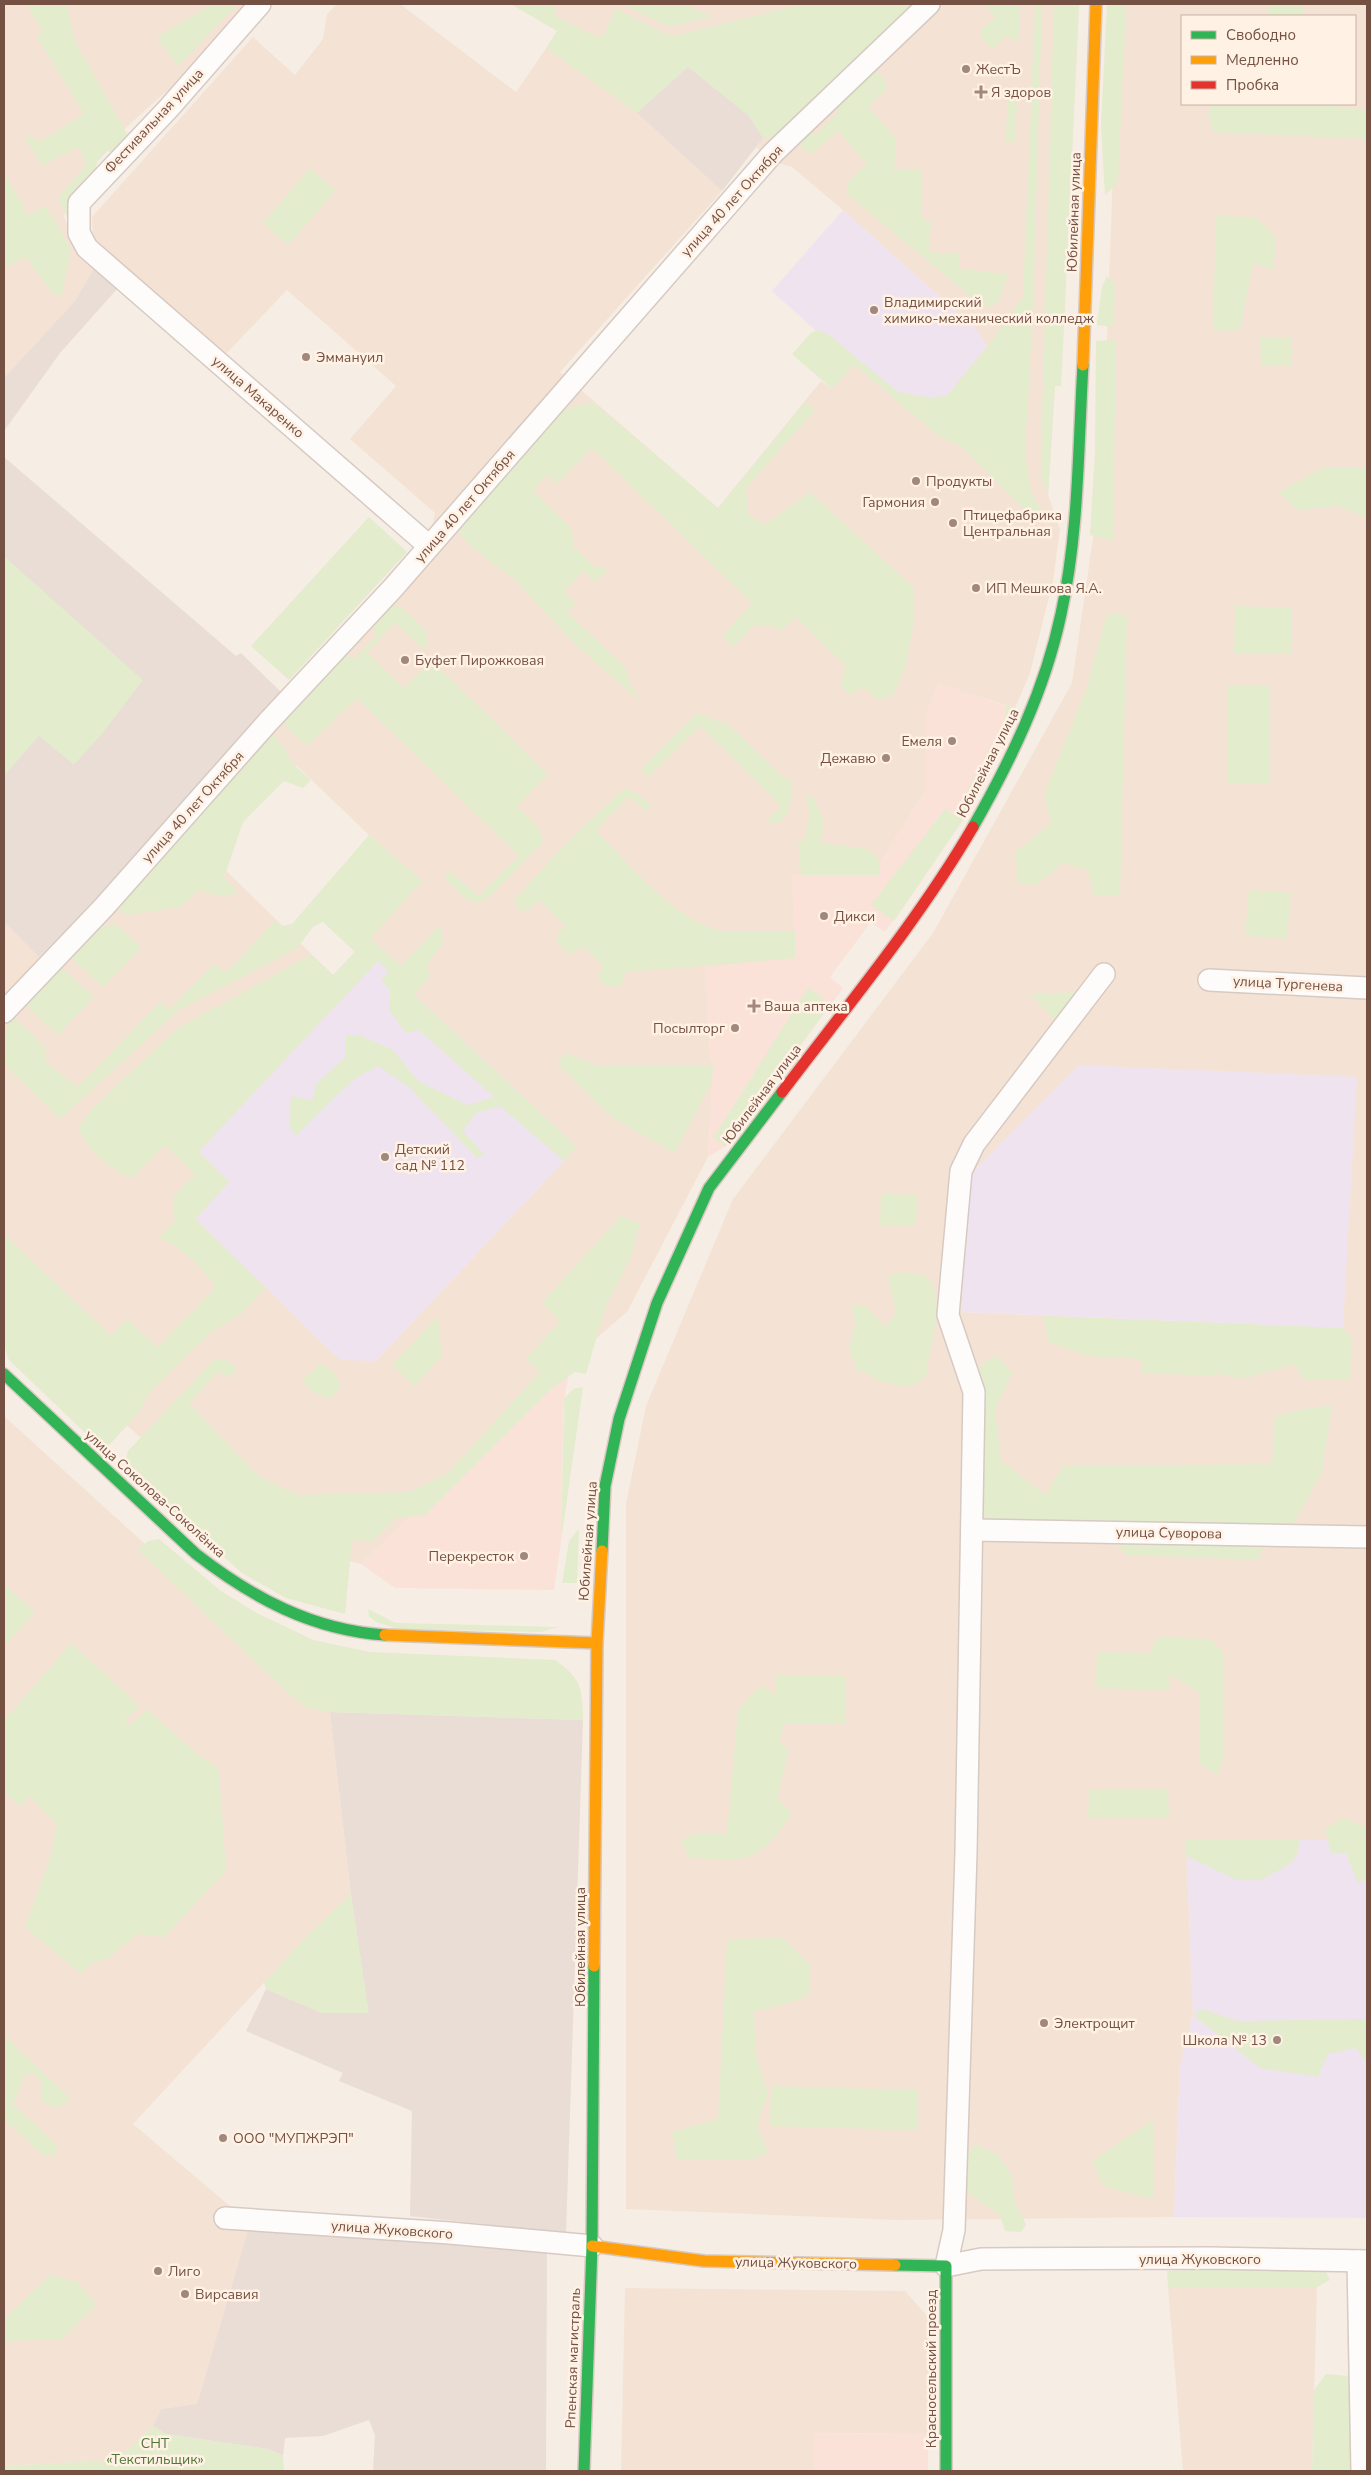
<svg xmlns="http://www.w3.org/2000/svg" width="1371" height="2475" font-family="'Nunito Sans',sans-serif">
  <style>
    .residential { fill: #f4e3d4; fill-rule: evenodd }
    .commercial { fill: #fbe2d9 }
    .industrial { fill: #e9ddd5 }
    .education { fill: #f0e3f0 }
    .green { fill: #e3eccd }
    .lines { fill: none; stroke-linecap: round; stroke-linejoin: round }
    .street-casing { stroke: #d7cac2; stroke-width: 24 }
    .fast-casing { stroke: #d7c9c1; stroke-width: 14 }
    .slow-casing { stroke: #d7c9c1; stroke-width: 14 }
    .jam-casing { stroke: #d7c9c1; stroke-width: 14 }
    .street { stroke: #fefcfb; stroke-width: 21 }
    .fast { stroke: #30b455; stroke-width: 11 }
    .slow { stroke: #ff9f0a; stroke-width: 11 }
    .jam { stroke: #e5322d; stroke-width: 11 }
    .poi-dot { fill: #a2887c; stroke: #fff2e5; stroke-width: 2 }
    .labels { text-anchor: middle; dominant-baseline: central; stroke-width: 5; stroke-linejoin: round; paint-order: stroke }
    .poi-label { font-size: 14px; fill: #755144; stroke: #fff2e5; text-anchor: start }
    .street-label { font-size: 14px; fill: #755144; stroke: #fff2e5 }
    .park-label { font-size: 14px; fill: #517639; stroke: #fff2e5 }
  </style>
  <rect width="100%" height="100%" fill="#f6ede4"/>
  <g class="residential">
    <path d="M4,4H249L180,79L102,149L67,198L64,217L81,252L94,268L75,301L4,378Z"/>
    <path d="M337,4H400L516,92L558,31L511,4H1079L1061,386H1055L1048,495L1060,529L1053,581L1030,673L1015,708L939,684L926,714V791L880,862V875H793L795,958L707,1002L710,1055L713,1066L708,1157L627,1312L571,1360L361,1564L244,1533L4,1312V922L40,957L284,695L432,527L435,513L350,439L396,386L287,290L222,358L93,246L92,217L253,37L295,75L323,39L327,14ZM637,113L763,138L756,147L774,162L792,167L843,210L976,329L987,346L854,365L832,389L821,381L718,508L560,372L722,191ZM296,765L369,835L422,881L333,975L210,855ZM414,995L577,1147L376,1361Z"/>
    <path d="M1119,4H1367V1840H1186L1193,2015L1180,2066L1174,2217L899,2220L626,2209V1504L646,1406L733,1199L933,933L1072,683L1102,476ZM1182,16H1355V104H1182ZM964,1282L1343,1328L961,1312Z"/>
    <path d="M4,1416L330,1712L351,1894L308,1935L133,2124L250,2223L197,2404L161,2409L153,2426L116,2460L4,2466Z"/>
    <path d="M1168,2287H1317L1312,2471H1183Z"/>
    <path d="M625,2288L905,2291L929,2318L928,2434L813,2433V2471H621Z"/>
  </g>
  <g class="commercial">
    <path d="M939,683L1015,709L969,811L885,932L871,922L830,977L843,988L726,1146L708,1157L713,1066L710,1055L705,967L795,958L792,875H880V862L926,791V714Z"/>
    <path d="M571,1360L563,1409L561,1541L554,1590L395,1588L361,1564Z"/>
    <path d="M813,2433L928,2434V2471H813Z"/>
  </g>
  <g class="industrial">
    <path d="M688,67L749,116L763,138L722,191L637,113Z"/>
    <path d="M94,268L117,289L60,353L4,431V378L75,301Z"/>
    <path d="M4,457L236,656L241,653L284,695L96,901L39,957L4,922Z"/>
    <path d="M330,1712L583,1720L566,2233L410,2216L412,2111L339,2081L343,2073L246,2031L266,1989L322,2013H368L351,1894Z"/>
    <path d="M250,2223L547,2249L546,2471H373L375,2435L369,2420L323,2436L285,2438L283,2456L268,2449L166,2434L153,2426L161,2409L197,2404Z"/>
  </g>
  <g class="education">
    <path d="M843,210L976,329L987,346L925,423L854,365L772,291Z"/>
    <path d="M378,961L577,1147L376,1361L340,1360L195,1219L229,1182L198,1152Z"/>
    <path d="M1079,1065L1357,1077L1343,1328L961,1312L972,1173Z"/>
    <path d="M1186,1840H1367V2218L1174,2217L1180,2066L1193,2015Z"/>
  </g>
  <g class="green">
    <path d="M26,4H67L74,39L128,136L113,153L107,151L97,162L95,173L71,199L67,217L58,198L86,165L79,147L42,165L23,135L41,141L84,114L37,37L43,32Z"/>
    <path d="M213,4H231L235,7L178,66L157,37Z"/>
    <path d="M511,4H552L556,9V17L598,37L604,35L615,9L672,36L804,4H914L773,138H763L749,116L688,67L637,113L546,48L557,31Z"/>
    <path d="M620,4H689L694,10L714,16L670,27Z"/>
    <path d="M982,4H1019V41L1006,36L992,49L980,37L982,29L996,17Z"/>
    <path d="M1035,4H1042L1033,309L1025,453L1031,493L1046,521L1035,520L962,447L939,436L854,365L832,389L792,354L811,333L817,330L828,334L898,392L931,398L948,395L990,343L1023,297Z"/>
    <path d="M1054,4H1079L1061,386H1055L1048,496L1043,483L1041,455Z"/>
    <path d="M1107,4H1126L1118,183L1105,195L1101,125Z"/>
    <path d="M1269,4H1304V16H1268Z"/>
    <path d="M873,71L883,77L887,89L868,106L896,139L894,170L921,169L922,219L931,222L929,252L959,254L960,269L1008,274L999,301L990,307L981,305L846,193L848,182L867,164L838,131L812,153L805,152L801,144C805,135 807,132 817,133L839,112L836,107Z"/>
    <path d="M1009,91L1017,101L1015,141L1005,142Z"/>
    <path d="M1210,104H1315L1367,110V139L1213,132L1208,115Z"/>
    <path d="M310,168L336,190L288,245L263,223Z"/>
    <path d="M4,173L23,205L26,216L46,206L71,249L62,295L53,294L26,257L4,268Z"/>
    <path d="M1216,216L1255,217L1276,237L1273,270L1253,263L1240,330L1213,331Z"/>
    <path d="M1107,276L1115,285L1114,327L1097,325L1102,287Z"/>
    <path d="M1292,337V365H1261L1260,338Z"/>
    <path d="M1116,340L1113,540L1090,535L1095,452L1096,341Z"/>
    <path d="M593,402L718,508L805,402L815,410L746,488L748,514L764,525L810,492L914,588C916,619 909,671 892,696L878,700L863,687L850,695L841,687L845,665L795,617L782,631L770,626L754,625L733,647L722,636L752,603L592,448L557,484L547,475L533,491L572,529L573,546L594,566L608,569L596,582L584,571L564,591L576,603L567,612L626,668L630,683L641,702L575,644L515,580L472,547L459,533L463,520L561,410Z"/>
    <path d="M1322,468H1367V518L1337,506L1296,510L1279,492Z"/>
    <path d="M369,517L407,552L289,680L251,646Z"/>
    <path d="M4,556L143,680L102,734L74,765L39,736L4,776Z"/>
    <path d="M389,604L402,608L426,631L427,645L424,650L395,622L367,653L404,688L431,660L548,774L517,806L540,829L543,842L490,896L476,903L463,897L444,877L451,872L479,896L519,856L357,698L307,746L286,728L285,716L341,655L355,658L376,636L372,622Z"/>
    <path d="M1235,606L1292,608L1291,654L1234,653Z"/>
    <path d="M1107,613L1127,615L1120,896L1094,895L1087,870L1063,863L1036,885L1017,882L1016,852L1051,823L1044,795L1086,690Z"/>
    <path d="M1228,685H1269V783H1227Z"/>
    <path d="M1006,705L1015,709L969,811L894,921L871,905L945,809L954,815L1004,722Z"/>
    <path d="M697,713L728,724L782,776L792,781C790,798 794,819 774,824L767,820L781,806L700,726L649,776L643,773L642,768Z"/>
    <path d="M270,734L284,746L293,764L311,780L303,788L284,781L243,822L224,878L238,892L225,897L198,890L180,907L128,915L121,912L118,901Z"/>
    <path d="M625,788L635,792L651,805L646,811L629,796L596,831C628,862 679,926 725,931C748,933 772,931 795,931V958L626,972L623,983L614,987L605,985L598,977L603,966L582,946L572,954L563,949L556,941L559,932L565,926L540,900L529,909L520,911L516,904V898L568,841Z"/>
    <path d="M806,795L813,797L823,819L822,843L868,849L880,862V875H801L798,843L804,840L810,815Z"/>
    <path d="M369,835L423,881L370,938L401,966L440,925L443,944L427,964L430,976L414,995L577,1147L564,1161L500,1106L476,1113L463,1131L484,1154L477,1158L410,1088L378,1066L354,1079L296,1136L289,1126L291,1096L313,1100L316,1084L345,1058L346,1036L359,1035L393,1050L418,1081L467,1105L494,1097L419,1030L406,1033L389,1010L390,991L381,980L389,972L378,961L198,1152L229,1182L195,1219L266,1288L242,1313L210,1333L148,1394L139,1413L110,1444L100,1447L9,1360L4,1346V1234L110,1335L127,1319L158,1347L216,1287C202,1267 182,1248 159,1237L175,1221L173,1197L195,1174L165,1145L132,1178C110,1170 86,1149 78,1127L93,1108L178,1028L311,955L333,975L355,952L323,922L313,927L297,948L179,1010L60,1119L4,1064C4,1047 1,1030 14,1017L46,1048V1062L78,1087L160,1002L170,1009L214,964L226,973L275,921L282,926L292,924Z"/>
    <path d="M1249,890L1291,893L1287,939L1245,936Z"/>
    <path d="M114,924L123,929L141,948L103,987L69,956L95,928Z"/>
    <path d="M60,966L94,997L58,1035L24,1004Z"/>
    <path d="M808,988L820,995L827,1009L726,1146L713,1138Z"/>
    <path d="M1079,992L1056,1021L1030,994Z"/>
    <path d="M566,1053L596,1065L713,1066L712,1081L675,1153L611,1117L557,1063Z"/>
    <path d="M881,1194L917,1195L916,1226L880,1225Z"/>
    <path d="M621,1216L640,1223L631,1257L605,1308L586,1374L575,1372L551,1389L425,1515L396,1518L372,1541L352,1540L345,1614L286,1598L242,1573L124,1467L128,1451L214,1360L225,1358L237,1369L229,1378L219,1371L189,1404L260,1477L298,1495L409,1492L447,1474L540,1372L526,1359L560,1321L542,1303Z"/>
    <path d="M905,1272C910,1273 919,1273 924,1276C950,1292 928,1350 927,1373C924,1378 919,1383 913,1385C902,1389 870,1379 863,1371H856V1363C845,1350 851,1337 856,1323L850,1305H865L885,1327L896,1313L888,1275Z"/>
    <path d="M438,1316L442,1355L415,1386L392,1365Z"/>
    <path d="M1043,1316L1343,1328L1352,1338L1350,1380H1304L1295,1364L1242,1379L1218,1373V1376L1141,1373L1142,1359L1088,1356L1049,1342Z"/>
    <path d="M997,1355L1012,1373L995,1411L1001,1461L1046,1495L1063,1466L1272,1464L1275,1416L1298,1410L1332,1405L1322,1472L1294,1523L1273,1524L1258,1560L1126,1555L1102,1525L998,1526L963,1505L964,1410L979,1366Z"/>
    <path d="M321,1363L336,1375L341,1387L329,1400L313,1392L302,1381Z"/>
    <path d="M583,1387L561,1541L564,1399L573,1389Z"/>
    <path d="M579,1529L577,1583H562L569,1541Z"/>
    <path d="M159,1539L221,1591L255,1612L313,1640L370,1652L555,1660C582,1679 582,1688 583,1720L330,1712L309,1708L290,1695L138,1550L148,1541Z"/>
    <path d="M4,1584L35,1612L4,1647Z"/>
    <path d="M368,1609L396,1623L558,1627L541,1632L398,1629L376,1622L369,1616Z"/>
    <path d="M1158,1637L1210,1639L1223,1652V1759L1217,1775L1200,1764L1199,1692L1169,1674V1690L1096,1688L1097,1652L1149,1653Z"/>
    <path d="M71,1643L140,1706L125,1720L130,1725L147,1709L198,1755L219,1769L226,1871L164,1937L137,1934L107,1959L91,1963L81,1974L25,1927L49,1862L57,1824L29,1796L20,1806L4,1791V1721Z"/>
    <path d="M845,1675L846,1723H785L779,1741L789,1750L777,1798L792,1813C760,1863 745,1863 689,1857L680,1841L694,1834H727L738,1710L761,1685L776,1696V1676Z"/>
    <path d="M1089,1789H1168L1169,1817H1088Z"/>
    <path d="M1344,1818L1367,1828V1879L1358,1883L1346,1853H1331L1325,1828Z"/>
    <path d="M1186,1840H1300L1297,1855L1291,1863L1262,1880H1237L1186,1856Z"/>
    <path d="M351,1894L369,2013H322L266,1989L264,1982L308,1935Z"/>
    <path d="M782,1938L810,1965L809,1996L784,2004L754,2011L756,2056L768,2093L757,2126L768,2153L751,2160L677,2159L672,2132L718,2119L727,1939Z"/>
    <path d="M1203,2009L1238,2021L1367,2019V2063L1356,2048L1328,2054L1318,2077L1260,2068L1193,2015Z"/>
    <path d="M4,2035L71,2099L57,2108L42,2102L41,2081L33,2073L25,2075L13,2104L57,2145L56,2155H43L4,2119Z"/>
    <path d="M771,2086L918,2090L917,2130L770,2126Z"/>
    <path d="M1153,2120V2199L1109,2188L1102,2183L1092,2161Z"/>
    <path d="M976,2144L998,2155L1012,2175L1014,2199L1026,2225L1021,2232L1005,2231L1000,2215L967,2192C965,2173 962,2158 976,2144Z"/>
    <path d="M1323,2265L1330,2280L1317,2287H1168L1167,2271Z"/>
    <path d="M50,2275L77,2282L97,2304L62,2339L4,2341V2319Z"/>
    <path d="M1326,2374L1349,2376L1355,2471H1312L1314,2390Z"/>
    <path d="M153,2426L166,2434L268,2449L283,2456L284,2471H4V2466L116,2460Z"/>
  </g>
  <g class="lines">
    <g class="street-casing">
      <g id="street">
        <path d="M260,4L168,109L79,203V233L87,248L429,546"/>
        <path d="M1104,974L974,1144L961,1171L948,1315L974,1392L966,1853L954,2230L946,2266L981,2259L1210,2258L1367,2261"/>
        <path d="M1209,980L1367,988"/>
        <path d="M4,1012L104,907L268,722L393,588L773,153L929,4"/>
        <path d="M972,1530L1367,1537"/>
        <path d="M225,2218L450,2233L592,2246"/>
        <path d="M1358,2261L1362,2471"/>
      </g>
    </g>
    <g class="fast-casing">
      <g id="fast">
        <path d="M973,827C1011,760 1045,690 1061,614C1079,533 1078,448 1083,365"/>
        <path d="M4,1374L196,1554C253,1598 312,1630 385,1635"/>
        <path d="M602,1551L605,1486L619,1419L657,1303L709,1188L782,1092"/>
        <path d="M895,2265L946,2266V2471"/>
        <path d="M584,2471L592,2246L594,1966"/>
      </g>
    </g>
    <g class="slow-casing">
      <g id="slow">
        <path d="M1083,365L1096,4"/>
        <path d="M385,1635L597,1643"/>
        <path d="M594,1966L597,1643L602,1551"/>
        <path d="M592,2246L704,2261L895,2265"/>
      </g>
    </g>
    <g class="jam-casing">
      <path id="jam" d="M782,1092C847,1006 918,921 973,827"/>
    </g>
    <use href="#street" class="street"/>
    <use href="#fast" class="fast"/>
    <use href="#slow" class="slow"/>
    <use href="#jam" class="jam"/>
  </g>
  <g class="poi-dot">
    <circle cx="966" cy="69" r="5"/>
    <path d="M978.5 84.5h5v5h5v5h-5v5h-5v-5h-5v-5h5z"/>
    <circle cx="874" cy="310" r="5"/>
    <circle cx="306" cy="357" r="5"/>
    <circle cx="916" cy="481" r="5"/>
    <circle cx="935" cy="502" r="5"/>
    <circle cx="953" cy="523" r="5"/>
    <circle cx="976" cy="588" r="5"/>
    <circle cx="405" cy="660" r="5"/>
    <circle cx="952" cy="741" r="5"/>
    <circle cx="886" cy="758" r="5"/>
    <circle cx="824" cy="916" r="5"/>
    <path d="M751.5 998.5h5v5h5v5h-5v5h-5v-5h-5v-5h5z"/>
    <circle cx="735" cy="1028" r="5"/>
    <circle cx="385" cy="1157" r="5"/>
    <circle cx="524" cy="1556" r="5"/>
    <circle cx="1044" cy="2023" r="5"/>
    <circle cx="1277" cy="2040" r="5"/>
    <circle cx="223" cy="2138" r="5"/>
    <circle cx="158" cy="2271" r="5"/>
    <circle cx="185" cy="2294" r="5"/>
  </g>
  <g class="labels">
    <g class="poi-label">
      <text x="976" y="69">ЖестЪ</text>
      <text x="991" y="92">Я здоров</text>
      <text x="884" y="302">Владимирский<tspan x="884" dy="16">химико-механический колледж</tspan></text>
      <text x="316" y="357">Эммануил</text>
      <text x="926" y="481">Продукты</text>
      <text x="925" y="502" text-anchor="end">Гармония</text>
      <text x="963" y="515">Птицефабрика<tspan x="963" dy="16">Центральная</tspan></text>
      <text x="986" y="588">ИП Мешкова Я.А.</text>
      <text x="415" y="660">Буфет Пирожковая</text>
      <text x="942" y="741" text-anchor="end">Емеля</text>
      <text x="876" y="758" text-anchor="end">Дежавю</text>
      <text x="834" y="916">Дикси</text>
      <text x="764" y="1006">Ваша аптека</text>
      <text x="725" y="1028" text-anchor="end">Посылторг</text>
      <text x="395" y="1149">Детский<tspan x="395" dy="16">сад № 112</tspan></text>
      <text x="514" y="1556" text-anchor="end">Перекресток</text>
      <text x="1054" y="2023">Электрощит</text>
      <text x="1267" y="2040" text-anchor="end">Школа № 13</text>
      <text x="233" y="2138">ООО "МУПЖРЭП"</text>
      <text x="168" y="2271">Лиго</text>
      <text x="195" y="2294">Вирсавия</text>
    </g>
    <g class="street-label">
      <text transform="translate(154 121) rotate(-47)">Фестивальная улица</text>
      <text transform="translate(732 201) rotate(-48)">улица 40 лет Октября</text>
      <text transform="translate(1074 212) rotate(-88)">Юбилейная улица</text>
      <text transform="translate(258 397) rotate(41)">улица Макаренко</text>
      <text transform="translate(465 506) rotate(-49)">улица 40 лет Октября</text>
      <text transform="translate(988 763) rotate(-63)">Юбилейная улица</text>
      <text transform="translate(193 807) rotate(-48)">улица 40 лет Октября</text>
      <text transform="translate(1288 984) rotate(3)">улица Тургенева</text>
      <text transform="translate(762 1094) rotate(-53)">Юбилейная улица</text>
      <text transform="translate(155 1494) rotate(42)">улица Соколова-Соколёнка</text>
      <text transform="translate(1169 1533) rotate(1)">улица Суворова</text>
      <text transform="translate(588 1541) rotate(-86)">Юбилейная улица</text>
      <text transform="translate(580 1947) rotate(-90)">Юбилейная улица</text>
      <text transform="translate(392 2230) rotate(4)">улица Жуковского</text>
      <text x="1200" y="2259">улица Жуковского</text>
      <text transform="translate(796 2263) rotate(1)">улица Жуковского</text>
      <text transform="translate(573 2358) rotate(-88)">Рпенская магистраль</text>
      <text transform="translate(931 2369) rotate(-90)">Красносельский проезд</text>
    </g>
    <g class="park-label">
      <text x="155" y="2443">СНТ<tspan x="155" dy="16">«Текстильщик»</tspan></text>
    </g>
  </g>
  <rect width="1371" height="2475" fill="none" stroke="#755144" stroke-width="10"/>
  <rect x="1181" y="15" width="175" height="90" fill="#fff2e5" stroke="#c8b2a5"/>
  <rect x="1191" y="31" width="25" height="8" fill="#30b455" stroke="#c8b2a5"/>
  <text x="1226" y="40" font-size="15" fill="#755144">Свободно</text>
  <rect x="1191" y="56" width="25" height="8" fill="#ff9f0a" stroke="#c8b2a5"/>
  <text x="1226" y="65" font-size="15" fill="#755144">Медленно</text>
  <rect x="1191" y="81" width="25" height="8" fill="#e5322d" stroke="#c8b2a5"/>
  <text x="1226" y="90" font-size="15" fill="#755144">Пробка</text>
</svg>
